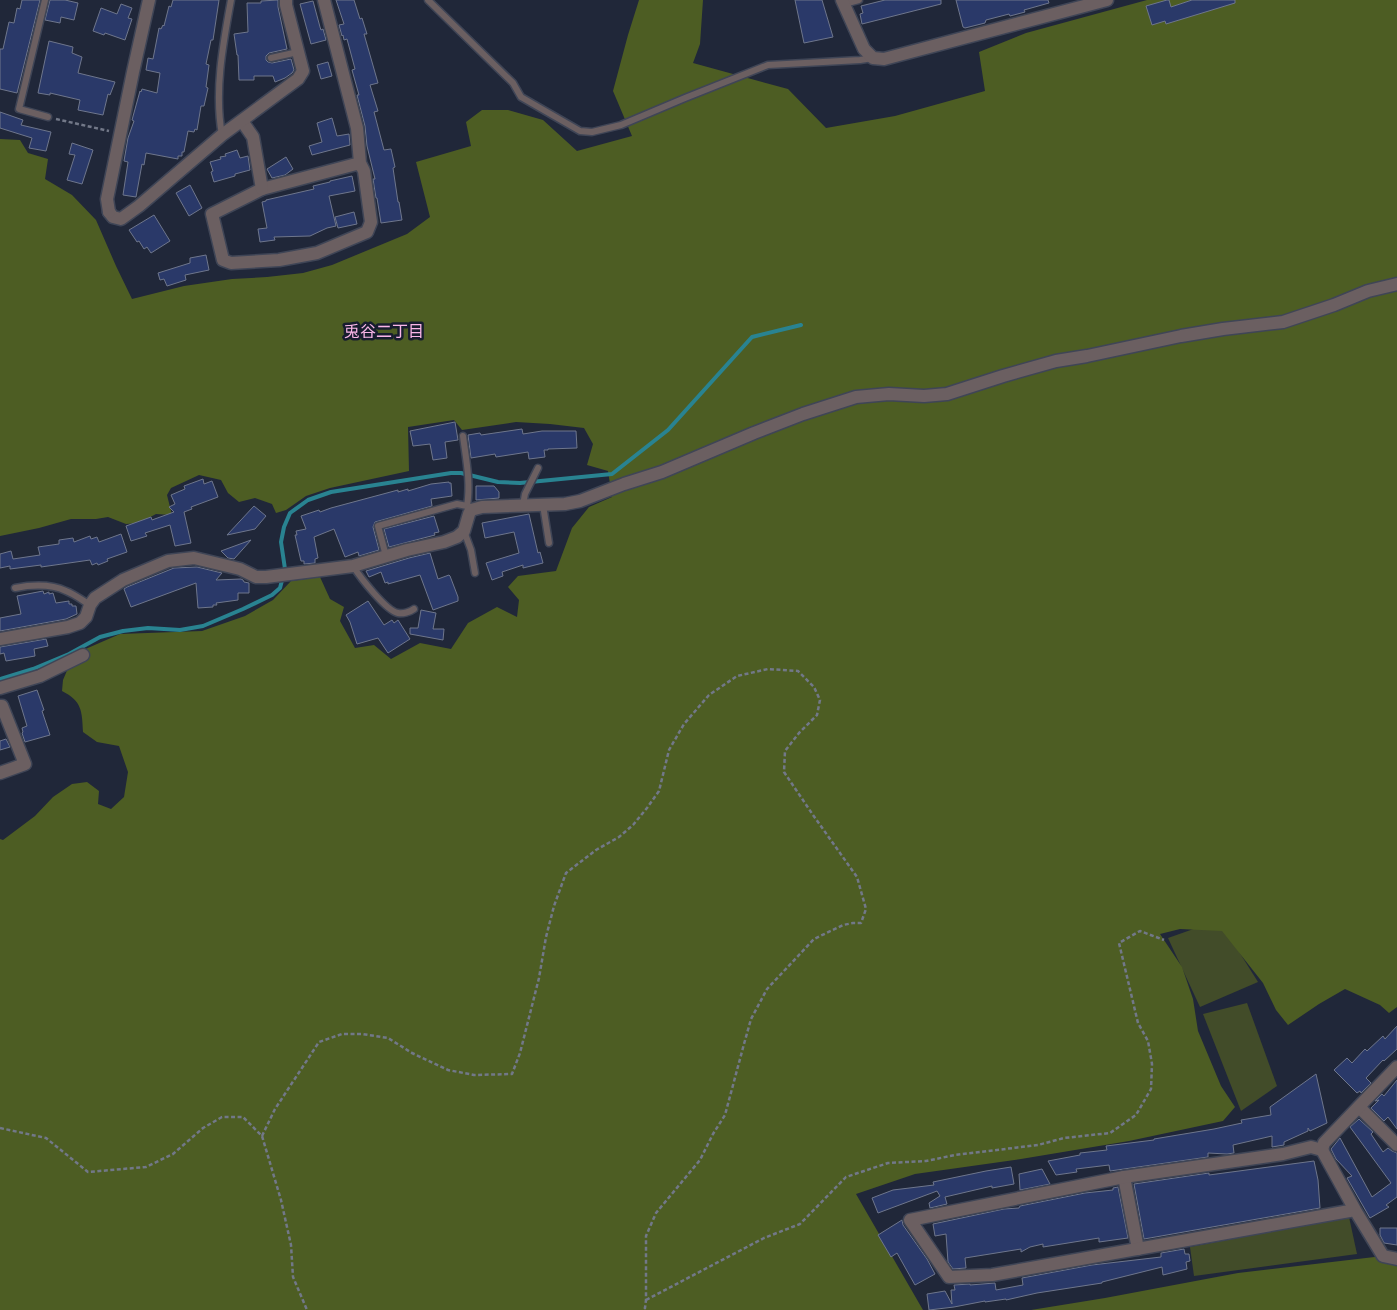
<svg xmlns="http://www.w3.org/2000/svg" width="1397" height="1310" font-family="Jost,'Noto Sans JP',sans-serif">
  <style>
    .green { fill: #424c29 }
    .forest { fill: #4d5d23 }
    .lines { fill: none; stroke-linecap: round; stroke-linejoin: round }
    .stream { stroke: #298391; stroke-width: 4 }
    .building { fill: #2a3969; stroke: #6e768c }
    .service-casing { stroke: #3f4556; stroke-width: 9 }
    .minor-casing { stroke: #3f4556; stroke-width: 15 }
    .tertiary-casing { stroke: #3f4556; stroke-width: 15 }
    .path { stroke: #727888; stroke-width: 2.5; stroke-dasharray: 4 2.5; stroke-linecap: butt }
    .service { stroke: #6b5f61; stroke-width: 6 }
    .minor { stroke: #6b5f61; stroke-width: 12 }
    .tertiary { stroke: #6b5f61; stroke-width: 12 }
    .labels { text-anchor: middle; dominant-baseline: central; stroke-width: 5; stroke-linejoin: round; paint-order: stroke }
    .neighbourhood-label { font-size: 16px; fill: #f9b6e7; stroke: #171d2f }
  </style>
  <rect width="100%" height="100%" fill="#202739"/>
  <g class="green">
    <path d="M1219,920L1258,982L1200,1007L1168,938Z"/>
    <path d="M1247,1003L1277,1086L1241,1111L1203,1014Z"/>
    <path d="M1349,1217L1357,1254L1194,1276L1190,1247Z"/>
  </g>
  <g class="forest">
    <path d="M639,0H703L700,44L693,63L788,89L826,128L895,116L985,91L979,52L1026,33L1147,0H1397V1007L1389,1013L1380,1005L1345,989L1319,1004L1288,1025L1276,1010L1263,983L1222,931L1180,929L1160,934L1182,967L1193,999L1198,1031L1221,1086L1235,1107L1223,1121L1129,1141L1021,1159L915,1174L856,1194L923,1310H0V839L3,840L35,816L53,797L72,784L87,782L99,791L98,804L111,809L124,797L128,772L119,746L97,742L83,732C82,711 82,701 62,691L63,680L74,654L120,634L202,631L245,616L273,600L291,581L320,577L330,599L344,607L340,621L355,648L374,645L391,659L420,643L451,649L468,623L497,607L517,617L519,600L508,587L518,576L556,571L572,528L589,507L612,497L608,471L587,465L593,444L584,428L550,424L516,422L462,430L454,420L408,427L409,471L330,488L306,496L286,510L276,513L272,504L255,498L239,502L228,493L221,480L199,475L171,488L167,495L172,515L156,514L139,523L126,524L108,517L96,519H71L39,528L0,536V139L20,140L28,153L48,159L45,179L72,195L96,220L116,266L132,299L184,286L232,279L267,277L303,273L332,265L407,234L430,217L416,162L471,146L466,122L482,110H508L543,120L577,151L632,136L613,91L628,35Z"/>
    <path d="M1383,1256L1397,1259V1310H1031L1105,1298L1238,1273Z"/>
  </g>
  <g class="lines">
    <path class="stream" d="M0,679L33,669L69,654L100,637L123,631L148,628L180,630L203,626L243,609L272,595L280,588L285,569L281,542L284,527L290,513L308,500L331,492L451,473H461L498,482L520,483L612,474L668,430L752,337L801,325"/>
  </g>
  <g class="building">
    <path d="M22,0H40L17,93L0,89V49H3L9,22L14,23L17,8L20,9Z"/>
    <path d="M50,0H65L78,3L74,20L61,17L60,23L45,20Z"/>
    <path d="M173,0H219L213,40H211L206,64L209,65L206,87L208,88L204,106H201L197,130L195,129L194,132L188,131L184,152H182V156H178V159L146,153L144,165L142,164L136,197L123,195L128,162L124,161L128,138L134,121L132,120L140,91L141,92L142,89L157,93L160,73L146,70L148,58L153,59L159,28L161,29L163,25L164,26L169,6L171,7Z"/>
    <path d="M278,0V7L287,49L269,53L266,56V60L268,62L272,63L291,59L294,70L292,73L285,78L275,82L273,76H254V80H239L238,55H237L234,34L248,32L247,3H261V1Z"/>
    <path d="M336,0H354L360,19L362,18L367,34H364L378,83L370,85L378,111L374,112L384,150L391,149L395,167L393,168L398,202H399L402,220L381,223L377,198H376L373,179H375L367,146L365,126L357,95H359L352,70L355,69L347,39L344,40L343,35L342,36L339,25L344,24Z"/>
    <path d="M795,0H822L833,37L804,43Z"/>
    <path d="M885,0H941V4L862,24L860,14L863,13L861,6Z"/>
    <path d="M956,0H1048L1049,3L1024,10L1025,12L1010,16L1009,14L986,20L985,23L965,28L963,27Z"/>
    <path d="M1167,0H1169L1171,7L1192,0H1235V3L1166,24L1165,21L1152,25L1146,6Z"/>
    <path d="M313,1L320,27L321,30L323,29L326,40L311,44L300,4Z"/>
    <path d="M121,4L132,8L128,18L132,19L125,40L105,33L104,35L93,31L101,8L117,14Z"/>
    <path d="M49,41L73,47L72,53L82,57L78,73L115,82L110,95L108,94L103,115L78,110L80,100L50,93V95L38,93Z"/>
    <path d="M328,62L332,76L321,79L317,65Z"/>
    <path d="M0,112L23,120L21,125L51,132L46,151L29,148L32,138L0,128Z"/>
    <path d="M332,118L337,136L349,134L350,145L312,155L309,146L322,142L317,123Z"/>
    <path d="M72,143L93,150L82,184L67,180L75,155L69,154Z"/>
    <path d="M237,150L240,158L248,156L250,170L235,174V176L214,182L211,172L213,171L210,162L221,159L220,157L226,156L225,154Z"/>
    <path d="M286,157L293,169L285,175L272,178L267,169Z"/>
    <path d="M352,176L355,191L329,196L336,226L327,228L310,236L274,237L275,240L260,242L258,229L267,228L262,202L266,201V200L314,189L313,186L330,182V181Z"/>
    <path d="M190,185L202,208L189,216L176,193Z"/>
    <path d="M354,212L357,224L338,228L335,217Z"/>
    <path d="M154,215L170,241L151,253L147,247L144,249L139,241L137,242L129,230Z"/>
    <path d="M206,255L209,270L185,275L186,280L167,286L164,279L160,280L158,273L190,263V258Z"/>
    <path d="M455,422L458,440L445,442L447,458L433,460L430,444L413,446L410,431Z"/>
    <path d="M522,429L523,434L542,431H576L577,448L548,449V450H544L545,457L529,459L528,452L496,457L495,454L471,458L468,435L480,433L481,435Z"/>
    <path d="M203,479L204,484L212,481L218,497L191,507L192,509L184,512L191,543L175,546L170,525L145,533L147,536L131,541L126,526L151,517L152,520L174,512L169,507L175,504L171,495L185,489L184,486Z"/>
    <path d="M449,482V483H451L452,496L431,499L432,506L375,522L373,527L379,550L359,556L358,552L345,557L334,529L314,537L318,558L315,559V563L304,564V561H301L295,535H297L296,531L306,529L301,516L319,510L320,512L331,508L398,490V492L408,489V491L431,484Z"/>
    <path d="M476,486H494L499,492V498L476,500Z"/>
    <path d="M254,506L266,516L255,529L227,535Z"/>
    <path d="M529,514L538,553L540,552L543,563L523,568V565L502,572L503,576L492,580L486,563L519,553L514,532L485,538L482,523Z"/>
    <path d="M434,516L439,532L434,533L435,535L389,547L384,529Z"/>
    <path d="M121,534L127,552L107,559L108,561L98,565L97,563L92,565L90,560L41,567V565L10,569V566L0,568V554L11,551L13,559L40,555L38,547L59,544V540L73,538L74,542L90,536L91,539L97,537L99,542Z"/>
    <path d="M251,540L234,559L228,558L221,551Z"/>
    <path d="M430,553L438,579L449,575L450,576L458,597V601L433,610L420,575L388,584V582L385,583L381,572L369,577L366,571L409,558Z"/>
    <path d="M197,567L222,573L216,580L241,579L243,580L244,582L249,583V593H238V600L216,603L217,605H213V607L198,608L196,583L131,607L124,589L127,587L174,568Z"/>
    <path d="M43,591L44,594L49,592V594L53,593L56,603L69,601V604H72V606H76L77,614L66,619L0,631V618L21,614L17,596Z"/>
    <path d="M368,601L384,625L392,620L394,623L398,620L410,639L388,653L378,638L357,644L350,622L346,615Z"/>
    <path d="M421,610L436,613L433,629H444L443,640L410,634V628H418Z"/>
    <path d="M46,639L48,646L34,649L35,656L6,661L4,653L0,654V647Z"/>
    <path d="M37,690L44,710L42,711L50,735L25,742L22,733L23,732L22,728L27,726L18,696Z"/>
    <path d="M6,739L10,747L0,750V741Z"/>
    <path d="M1397,1026V1049L1384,1061L1383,1060L1366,1078L1371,1083L1361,1093L1360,1091L1357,1093L1334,1070L1347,1058L1352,1063L1365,1049L1367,1051L1383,1036L1385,1039Z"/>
    <path d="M1316,1074L1327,1123L1310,1131L1308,1128V1131L1284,1142V1145L1272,1147V1136L1233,1145L1234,1153L1227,1154L1208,1153V1157L1110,1171L1109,1165L1076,1169L1077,1172L1056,1175L1048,1161L1080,1155V1153L1107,1150L1106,1146L1154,1140V1139L1214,1129L1242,1123L1241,1120L1271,1115L1270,1107Z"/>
    <path d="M1397,1080V1129L1388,1117L1384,1121L1371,1108L1379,1100L1375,1101L1382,1094L1384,1096Z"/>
    <path d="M1359,1119L1373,1132L1371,1134L1383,1152L1388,1148L1392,1151L1397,1153V1197L1386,1205L1389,1207L1370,1218L1347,1178L1352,1176L1336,1159L1331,1149L1340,1138L1372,1197L1391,1183L1350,1127Z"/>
    <path d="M1314,1161L1318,1180L1320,1208L1144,1239L1134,1184L1209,1173V1175Z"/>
    <path d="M1011,1167L1014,1184L992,1188V1186L945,1197L947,1204L930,1208L929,1203L940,1196L937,1191L878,1213L872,1198L893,1190L934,1185L933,1182L986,1171Z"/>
    <path d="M1042,1169L1050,1184L1020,1190L1019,1174Z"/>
    <path d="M1118,1187L1128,1238L1099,1242V1238L1043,1247V1244L1030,1247L1021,1252V1249L965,1258L966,1268L953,1269L948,1262L946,1234L935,1236L933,1224L1004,1209L1019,1208L1020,1206L1085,1193L1113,1190V1188Z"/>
    <path d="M902,1220L903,1225L927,1259L935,1274L915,1285L897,1253L891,1257L878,1235Z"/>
    <path d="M1380,1228H1397V1245L1384,1243L1380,1235Z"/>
    <path d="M1184,1249L1185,1254H1189L1190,1261L1186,1262L1187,1269L1163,1275L1162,1267L1102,1282V1283L1037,1293L1006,1300V1299L985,1302V1301L954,1307L929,1310L927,1294L945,1291L952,1304L951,1290H955L954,1285L970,1284V1285L995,1283L996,1290L1023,1285L1022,1278L1092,1265L1161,1257V1253Z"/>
  </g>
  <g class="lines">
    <g class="service-casing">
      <g id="service">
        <path d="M45,0L19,109L48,117"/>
        <path d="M428,0L513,83L521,97L580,131L592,132L621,125L685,98L768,65L860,60L873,58"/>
        <path d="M844,4L859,0"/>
        <path d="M271,58L298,52"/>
        <path d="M222,135C214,91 223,44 231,0"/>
        <path d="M463,436C466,459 471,483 467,506"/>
        <path d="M523,505L525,494L538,468"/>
        <path d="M543,505L549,543"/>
        <path d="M464,531L471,550L475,573"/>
        <path d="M386,556L378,526L457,504L467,506L471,510"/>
        <path d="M353,566C360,577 386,611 398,613C403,614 410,612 414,609"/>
        <path d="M15,588C31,585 51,584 66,591C74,594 82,600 90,605"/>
      </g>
    </g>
    <g class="minor-casing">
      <g id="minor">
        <path d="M324,0L357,128L360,163L364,171L371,222L367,232L317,253L279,260L231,263L223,260L212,214L262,189L360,163"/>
        <path d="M842,0L864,49L873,58L884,59L1107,0"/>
        <path d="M242,121L253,137L262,189"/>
        <path d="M109,212L113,217L121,219L139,206L222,135L298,79L303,71L286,5V0"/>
        <path d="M0,639L68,627L80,623L86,617L90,605L95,598L123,580L168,561L194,558L240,569L256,577H266L353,566L407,550L444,542L457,537L464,531L469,514L471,510L482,507L565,504L580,501L624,484L662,472L754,433L803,414L856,397L889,394L924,396L947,394L1003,376L1056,361L1087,356L1181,336L1223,329L1283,322L1334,305L1368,291L1397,284"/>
        <path d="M0,688L40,676L83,655"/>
        <path d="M0,706H2L25,764L0,773"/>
        <path d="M1359,1107L1397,1145"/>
        <path d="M1322,1150L1324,1143L1397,1067"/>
        <path d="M1124,1177L1138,1249"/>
        <path d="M1355,1210L992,1275L949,1277L910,1220L1124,1177L1283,1154L1311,1147L1322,1150L1355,1210L1383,1256L1397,1259"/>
      </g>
    </g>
    <g class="tertiary-casing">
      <path id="tertiary" d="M109,212L107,199L133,72L149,0"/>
    </g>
    <g class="path">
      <path d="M56,119L109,131"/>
      <path d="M0,1128L46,1138L88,1172L146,1167L173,1154L203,1128L222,1117H243L262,1136L281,1200L291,1245L293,1277L307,1310"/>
      <path d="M262,1136L275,1109L319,1042L342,1034H362L388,1038L412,1053L448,1070L474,1075L512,1074L520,1053L539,978L546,937L554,906L566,873L596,850L619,837L633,825L647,808L659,791L669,750L684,724L709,695L737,676L768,669L798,671L814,687L820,700L817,715L799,733L785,751L784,772L813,815L857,877L866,909L861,923H853L843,925L814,939L767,989L751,1019L744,1044L725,1115L713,1134L700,1160L656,1213L646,1236V1300L645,1308L643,1310"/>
      <path d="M646,1300L764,1238L800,1224L846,1177L888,1163L926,1161L955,1155L1038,1145L1064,1138L1110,1133L1136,1115L1151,1089L1152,1064L1148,1041L1138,1023L1119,943L1140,931L1164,940"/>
    </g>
    <use href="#service" class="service"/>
    <use href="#minor" class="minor"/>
    <use href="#tertiary" class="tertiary"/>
  </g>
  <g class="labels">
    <g class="neighbourhood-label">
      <text x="384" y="331">兎谷二丁目</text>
    </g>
  </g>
</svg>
